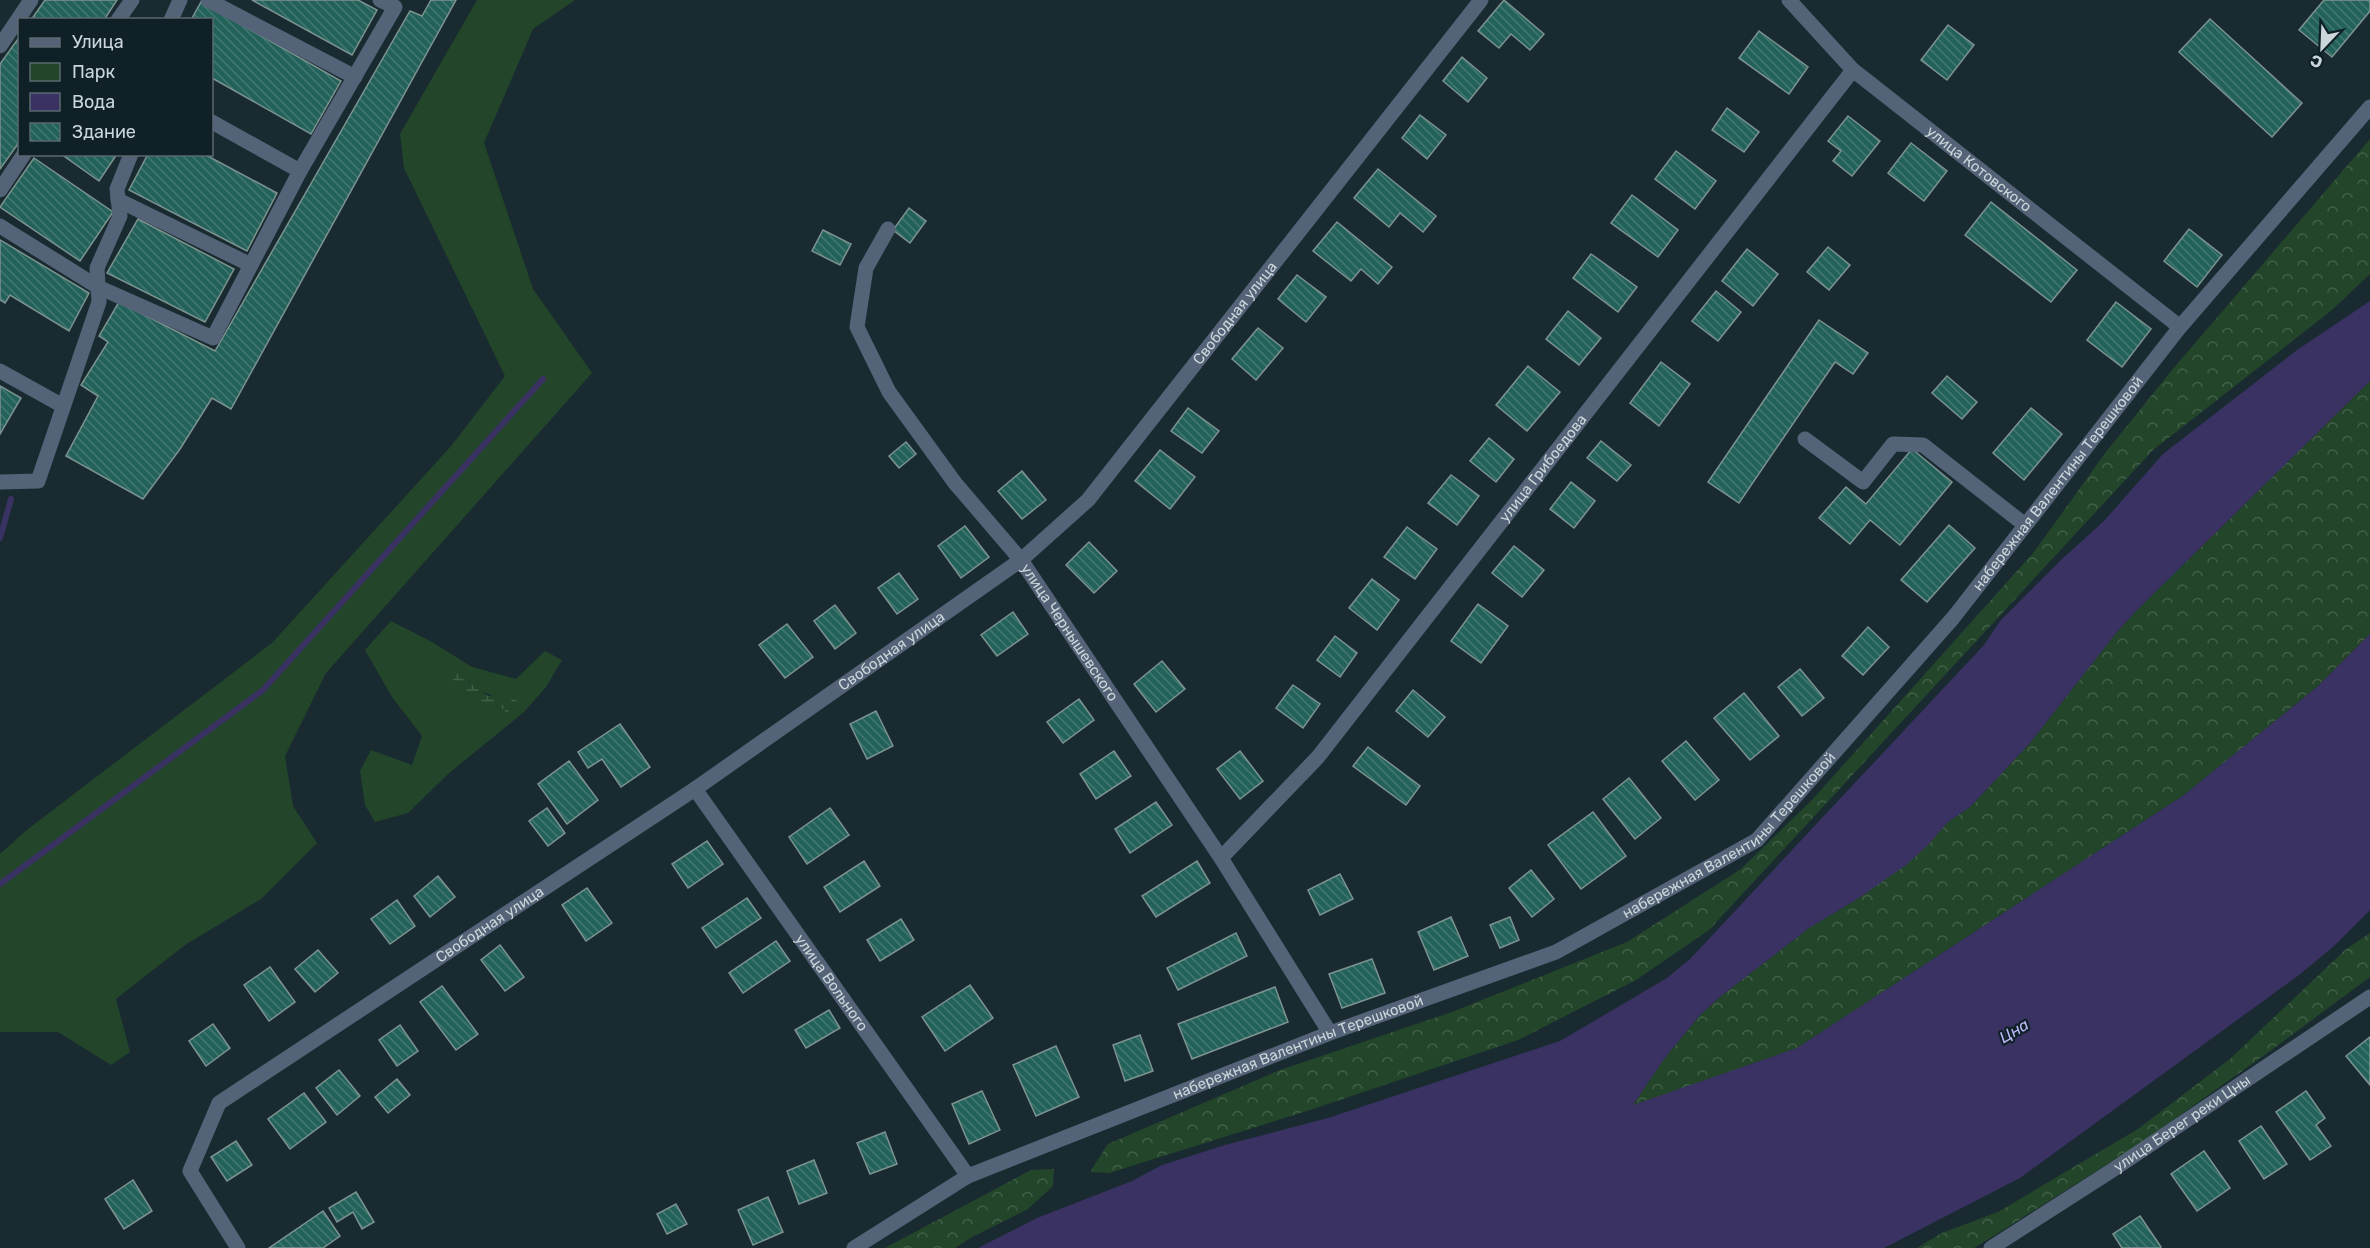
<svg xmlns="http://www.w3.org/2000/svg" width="2370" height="1248" font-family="Rubik,sans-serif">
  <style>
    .green { fill: #23462a; fill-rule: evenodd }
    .forest { fill: url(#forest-crowns) }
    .wetland { fill: url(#wetland-marsh) }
    .water { fill: #393262 }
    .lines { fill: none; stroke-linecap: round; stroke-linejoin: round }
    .stream { stroke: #393262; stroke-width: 6 }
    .building { fill: url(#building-back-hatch); stroke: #7d938f; stroke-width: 1.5 }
    .minor { stroke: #546377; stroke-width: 15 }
    .labels { text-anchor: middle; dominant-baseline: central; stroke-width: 4.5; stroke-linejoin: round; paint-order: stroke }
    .street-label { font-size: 15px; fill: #cbd6da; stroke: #0f2127 }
    .water-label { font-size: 16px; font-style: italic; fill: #bfb9f9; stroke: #0f2127 }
  </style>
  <defs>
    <pattern id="forest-crowns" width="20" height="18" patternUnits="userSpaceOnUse" patternTransform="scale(1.5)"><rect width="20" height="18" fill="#23462a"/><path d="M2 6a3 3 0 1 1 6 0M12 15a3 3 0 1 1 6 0" fill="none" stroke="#426048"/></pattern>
    <pattern id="wetland-marsh" width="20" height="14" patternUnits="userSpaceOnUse" patternTransform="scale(1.5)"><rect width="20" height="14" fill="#23462a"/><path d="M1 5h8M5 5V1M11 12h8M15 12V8" fill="none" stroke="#426048"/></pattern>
    <pattern id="building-back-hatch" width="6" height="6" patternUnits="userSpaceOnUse" patternTransform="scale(1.5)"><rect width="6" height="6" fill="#23625a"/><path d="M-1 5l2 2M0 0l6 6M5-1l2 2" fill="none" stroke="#427871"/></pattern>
  </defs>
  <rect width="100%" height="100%" fill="#192b31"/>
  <g class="green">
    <path d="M477,0H575L533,29L484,143L533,289L592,373L326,673L285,756L293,806L317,843L261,899L185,945L116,999L130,1052L111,1065L58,1032H0V854L28,829L272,643L452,445L505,376L404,168L400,134Z"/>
    <path d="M391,621L432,642L472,667L516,679L545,651L562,660L546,687L524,712L448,774L408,813L375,822L365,805L360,771L371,750L412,765L422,736L392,697L365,650ZM454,666C479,693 484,695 520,702L503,709L495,707L489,714Z"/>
  </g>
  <g class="forest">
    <path d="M2370,139V274L2332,310L2153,450L1709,930L1636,980L1518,1040L1310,1110L1109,1173L1090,1172L1108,1144L1280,1070L1452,1012L1627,942L1741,869L1812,800L2034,552L2106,452L2172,370Z"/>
    <path d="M2370,381V634L2317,687L2184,795L1797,1048L1632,1106L1664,1059L1700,1015L1721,996L1809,928L1859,898L1881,881L1927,845L1948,822L1970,807L2030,743L2116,633L2136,611Z"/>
    <path d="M2370,933V977L2266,1054L2145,1140L1992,1237L1974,1248H1917L1942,1233L1998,1212L2138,1129L2230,1059L2345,950Z"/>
    <path d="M1054,1169L1053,1186L1028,1209L972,1237L955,1248H885L1031,1170Z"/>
  </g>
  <path class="wetland" d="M454,665L469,682L488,696L502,694L520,702L510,716L503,709L495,707L489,715L478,710L448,673Z"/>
  <path class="water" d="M2370,301V381L2136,611L2116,633L2030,743L1970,807L1948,822L1927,846L1906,865L1859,898L1809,928L1721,996L1700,1015L1664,1059L1633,1105L1797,1048L2184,795L2317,687L2370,634V910L2334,946L2299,975L2020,1178L1884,1248H978L1037,1218L1132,1181L1162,1165L1225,1145L1328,1118L1560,1041L1667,978L1690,959L1984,645L2000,621L2061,560L2104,521L2163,454L2297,350Z"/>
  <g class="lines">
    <g class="stream">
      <path d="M0,538L11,499"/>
      <path d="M0,884L263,690L543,379"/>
    </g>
  </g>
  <g class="building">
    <path d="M45,0H117L104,20H31Z"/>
    <path d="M252,0H358L377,10L352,55Z"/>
    <path d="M431,0H456L231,409L212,398L180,449L143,499L66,456L98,396L81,385L108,342L99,336L119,302L215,351L410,11L422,16Z"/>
    <path d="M1504,0L1544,34L1530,50L1511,34L1499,48L1478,31Z"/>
    <path d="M2324,0H2370V11L2332,57L2299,30Z"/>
    <path d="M201,2L341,81L311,134L212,78V20H191Z"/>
    <path d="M2210,19L2302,103L2272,137L2179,52Z"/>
    <path d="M1948,25L1974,45L1947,80L1921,60Z"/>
    <path d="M1759,31L1808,67L1789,94L1739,58Z"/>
    <path d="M20,36V141L0,169V64Z"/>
    <path d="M1462,57L1487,78L1468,102L1443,81Z"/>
    <path d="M1727,108L1759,132L1744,152L1712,130Z"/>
    <path d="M1420,115L1446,135L1427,159L1402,138Z"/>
    <path d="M1848,116L1880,141L1852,176L1833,161L1841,151L1828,141Z"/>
    <path d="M1911,143L1947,171L1924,201L1888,173Z"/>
    <path d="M1676,151L1716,181L1695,209L1655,179Z"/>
    <path d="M61,154H117L99,181Z"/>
    <path d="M148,154H204L277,193L247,251L129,190Z"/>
    <path d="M34,158L113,212L80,261L0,207Z"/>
    <path d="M1378,169L1436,216L1423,232L1400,213L1389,227L1354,198Z"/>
    <path d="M1632,195L1678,230L1658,257L1611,223Z"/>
    <path d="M1991,202L2077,270L2051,302L1965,235Z"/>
    <path d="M909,208L926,221L910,243L893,230Z"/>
    <path d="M138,219L234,269L205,322L107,273Z"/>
    <path d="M1337,222L1392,267L1378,284L1361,269L1351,281L1313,251Z"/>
    <path d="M2189,229L2222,255L2197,287L2164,261Z"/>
    <path d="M823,230L851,244L840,265L812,251Z"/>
    <path d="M0,240L89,293L69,331L10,295L5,303L0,300Z"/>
    <path d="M1828,247L1850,265L1829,290L1807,272Z"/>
    <path d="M1747,249L1778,274L1753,306L1722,281Z"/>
    <path d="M1591,254L1637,287L1618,312L1573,278Z"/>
    <path d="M1297,275L1326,297L1306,322L1278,299Z"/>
    <path d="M1716,291L1741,312L1718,341L1692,321Z"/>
    <path d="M2116,302L2151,329L2122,367L2087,340Z"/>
    <path d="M1568,311L1601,338L1579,365L1546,339Z"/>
    <path d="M1819,320L1868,353L1853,374L1835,362L1739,503L1708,482Z"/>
    <path d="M1258,328L1283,348L1256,380L1232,359Z"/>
    <path d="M1661,362L1690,384L1659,426L1630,403Z"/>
    <path d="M1528,366L1560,392L1527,431L1496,405Z"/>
    <path d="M1947,376L1977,402L1962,419L1932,393Z"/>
    <path d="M0,386L21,398L0,434Z"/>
    <path d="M1188,408L1219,431L1202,453L1171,431Z"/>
    <path d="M2031,408L2062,434L2024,480L1993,453Z"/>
    <path d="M1489,438L1514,459L1496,482L1470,461Z"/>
    <path d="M1601,441L1631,465L1617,481L1587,458Z"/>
    <path d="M906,442L916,454L899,468L889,456Z"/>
    <path d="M1912,449L1952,482L1900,545L1870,520L1850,544L1819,518L1846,487L1866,504Z"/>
    <path d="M1160,450L1195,477L1170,509L1135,481Z"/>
    <path d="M1022,471L1046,500L1022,519L998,491Z"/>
    <path d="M1451,475L1479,496L1457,525L1428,503Z"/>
    <path d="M1571,482L1595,501L1574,528L1550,509Z"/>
    <path d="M1949,525L1975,548L1927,602L1901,580Z"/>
    <path d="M965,526L989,557L961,578L938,546Z"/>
    <path d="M1407,527L1437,549L1415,579L1384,557Z"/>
    <path d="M1089,542L1117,571L1094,593L1066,565Z"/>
    <path d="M1514,546L1544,570L1522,597L1492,573Z"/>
    <path d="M899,573L918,599L897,614L878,588Z"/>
    <path d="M1372,579L1399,600L1377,630L1349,608Z"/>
    <path d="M1478,604L1508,626L1481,663L1451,641Z"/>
    <path d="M835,605L856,633L835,649L814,621Z"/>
    <path d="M1013,612L1028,634L997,656L981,635Z"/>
    <path d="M787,624L813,657L785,678L759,645Z"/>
    <path d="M1868,627L1889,647L1863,675L1842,656Z"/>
    <path d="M1335,636L1357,653L1340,677L1317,660Z"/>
    <path d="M1162,661L1185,689L1156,712L1134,684Z"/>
    <path d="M1800,669L1824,698L1802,716L1778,687Z"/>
    <path d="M1293,685L1320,704L1303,728L1276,708Z"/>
    <path d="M1413,690L1445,717L1428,737L1396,711Z"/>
    <path d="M1744,693L1779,736L1750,760L1714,718Z"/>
    <path d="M1079,699L1094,720L1063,743L1047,722Z"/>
    <path d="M876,711L893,746L867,759L850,724Z"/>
    <path d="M620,724L650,767L621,787L602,759L588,768L578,752Z"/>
    <path d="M1686,741L1719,780L1695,800L1662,761Z"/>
    <path d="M1368,747L1420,786L1406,805L1353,766Z"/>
    <path d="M1114,751L1131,776L1096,799L1080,774Z"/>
    <path d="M1240,751L1263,781L1240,799L1217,769Z"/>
    <path d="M569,761L598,800L567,824L538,784Z"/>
    <path d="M1629,778L1661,818L1635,839L1603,799Z"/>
    <path d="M1156,802L1172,825L1130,853L1115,829Z"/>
    <path d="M547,808L565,833L548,846L529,821Z"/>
    <path d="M830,808L849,835L807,864L789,837Z"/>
    <path d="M1593,812L1626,856L1581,889L1548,845Z"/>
    <path d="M707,841L723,864L688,888L672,864Z"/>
    <path d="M864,861L880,886L840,912L824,887Z"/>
    <path d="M1197,861L1210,883L1156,917L1142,896Z"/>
    <path d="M1531,870L1554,899L1532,917L1509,888Z"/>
    <path d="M1340,874L1353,899L1320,915L1308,890Z"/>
    <path d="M438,876L455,897L430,917L414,896Z"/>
    <path d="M587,888L612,923L586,941L562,905Z"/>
    <path d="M747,898L761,918L716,948L702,928Z"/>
    <path d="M397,900L415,926L390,944L371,919Z"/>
    <path d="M1451,917L1468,956L1434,970L1418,932Z"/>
    <path d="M1510,917L1519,940L1500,948L1490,925Z"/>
    <path d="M901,919L914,940L880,961L867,940Z"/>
    <path d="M1236,933L1247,956L1178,990L1167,968Z"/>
    <path d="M776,941L790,961L743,993L729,973Z"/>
    <path d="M500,945L524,977L505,991L481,960Z"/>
    <path d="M318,950L338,973L315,992L295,969Z"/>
    <path d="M1372,959L1385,993L1342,1008L1329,974Z"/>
    <path d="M270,967L295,1002L269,1021L244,985Z"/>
    <path d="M970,985L993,1018L945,1051L922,1017Z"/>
    <path d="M442,986L478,1034L456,1050L420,1002Z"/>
    <path d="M1275,987L1288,1022L1192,1059L1178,1024Z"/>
    <path d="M829,1010L840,1028L806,1048L795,1030Z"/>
    <path d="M213,1024L230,1048L206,1066L189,1041Z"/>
    <path d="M400,1025L418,1051L397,1066L379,1040Z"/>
    <path d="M1140,1035L1153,1071L1125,1081L1113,1045Z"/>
    <path d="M2370,1037V1085L2346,1056Z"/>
    <path d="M1056,1046L1079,1097L1036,1116L1013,1065Z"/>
    <path d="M339,1070L360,1096L337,1115L316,1088Z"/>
    <path d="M397,1079L410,1095L388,1113L375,1097Z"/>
    <path d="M982,1091L1000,1130L969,1144L952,1104Z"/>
    <path d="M2306,1091L2325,1118L2316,1125L2331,1146L2310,1160L2276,1112Z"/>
    <path d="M304,1093L326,1122L290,1149L268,1119Z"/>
    <path d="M2261,1126L2287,1164L2264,1179L2239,1141Z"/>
    <path d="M885,1132L897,1164L870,1174L857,1143Z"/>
    <path d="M236,1141L252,1165L227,1181L211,1157Z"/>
    <path d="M2204,1151L2230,1188L2197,1211L2171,1174Z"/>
    <path d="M814,1160L827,1193L799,1204L787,1171Z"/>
    <path d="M133,1180L152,1211L124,1229L105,1199Z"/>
    <path d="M356,1192L374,1222L362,1229L353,1212L337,1222L329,1208Z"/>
    <path d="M768,1197L783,1232L753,1245L738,1210Z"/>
    <path d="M676,1204L687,1224L667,1234L657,1214Z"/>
    <path d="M323,1211L340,1236L323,1248H269Z"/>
    <path d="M2140,1216L2161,1247L2160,1248H2122L2113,1234Z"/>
  </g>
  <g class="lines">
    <g class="minor">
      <path d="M208,0L355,77"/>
      <path id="s1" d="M1789,0L1853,70L2180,327"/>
      <path d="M118,20L132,0"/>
      <path d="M171,20L180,0"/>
      <path d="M0,46L31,0"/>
      <path d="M212,122L300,171L395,7L380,0"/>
      <path d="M0,190L24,154"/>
      <path d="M118,200L251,265"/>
      <path d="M0,226L98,287L213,338L300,171"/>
      <path id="s2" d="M888,229L866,268L857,327L889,392L955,483L1021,560L1221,858L1330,1033"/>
      <path d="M0,371L63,406"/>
      <path d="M1805,439L1863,482L1893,444L1923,445L2025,525"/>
      <path d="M0,482L38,481L99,302L97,268L120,216L117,189L131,154"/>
      <path id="s3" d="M695,789L968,1176"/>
      <path id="s4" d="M1221,858L1318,757L1853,70"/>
      <path id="s5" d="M238,1248L190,1171L219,1103L695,789L1021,560L1088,500L1481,0"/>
      <path id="s6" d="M854,1248L968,1176L1330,1033L1556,952L1757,840L1953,618L2180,327L2370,107"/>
      <path id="s7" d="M1991,1248L2111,1171L2370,997"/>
    </g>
  </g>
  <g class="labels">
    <g class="street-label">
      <text stroke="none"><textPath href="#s1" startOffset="255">улица Котовского</textPath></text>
      <text stroke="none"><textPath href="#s5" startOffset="1461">Свободная улица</textPath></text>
      <text stroke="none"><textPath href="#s4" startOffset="506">улица Грибоедова</textPath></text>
      <text stroke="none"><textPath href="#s6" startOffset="1461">набережная Валентины Терешковой</textPath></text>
      <text stroke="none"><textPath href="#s2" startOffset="478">улица Чернышевского</textPath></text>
      <text stroke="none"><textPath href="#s5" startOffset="975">Свободная улица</textPath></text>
      <text stroke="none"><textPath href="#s6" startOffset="975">набережная Валентины Терешковой</textPath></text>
      <text stroke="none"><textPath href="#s5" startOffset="489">Свободная улица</textPath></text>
      <text stroke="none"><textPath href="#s3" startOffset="237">улица Вольного</textPath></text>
      <text stroke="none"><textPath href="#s6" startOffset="489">набережная Валентины Терешковой</textPath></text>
      <text stroke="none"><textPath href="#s7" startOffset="228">улица Берег реки Цны</textPath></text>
    </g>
    <g class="water-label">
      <text transform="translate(2014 1031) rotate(-31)">Цна</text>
    </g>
  </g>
  <rect x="18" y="18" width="195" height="138" fill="#0f2127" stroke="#5a696f" stroke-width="1.5"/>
  <rect x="30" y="38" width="30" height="9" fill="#546377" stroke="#5a696f" stroke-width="1.5"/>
  <text x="72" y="48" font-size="18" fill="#cbd6da">Улица</text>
  <rect x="30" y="63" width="30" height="18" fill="#23462a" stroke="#5a696f" stroke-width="1.5"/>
  <text x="72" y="78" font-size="18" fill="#cbd6da">Парк</text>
  <rect x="30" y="93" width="30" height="18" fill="#393262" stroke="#5a696f" stroke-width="1.5"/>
  <text x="72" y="108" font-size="18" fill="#cbd6da">Вода</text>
  <rect x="30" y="123" width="30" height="18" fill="url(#building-back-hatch)" stroke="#5a696f" stroke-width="1.5"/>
  <text x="72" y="138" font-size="18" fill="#cbd6da">Здание</text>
  <g transform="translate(2322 48) rotate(203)" stroke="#0f2127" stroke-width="4.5" paint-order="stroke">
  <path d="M0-4.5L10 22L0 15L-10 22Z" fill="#cbd6da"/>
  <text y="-9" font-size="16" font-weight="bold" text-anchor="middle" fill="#cbd6da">С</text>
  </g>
</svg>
